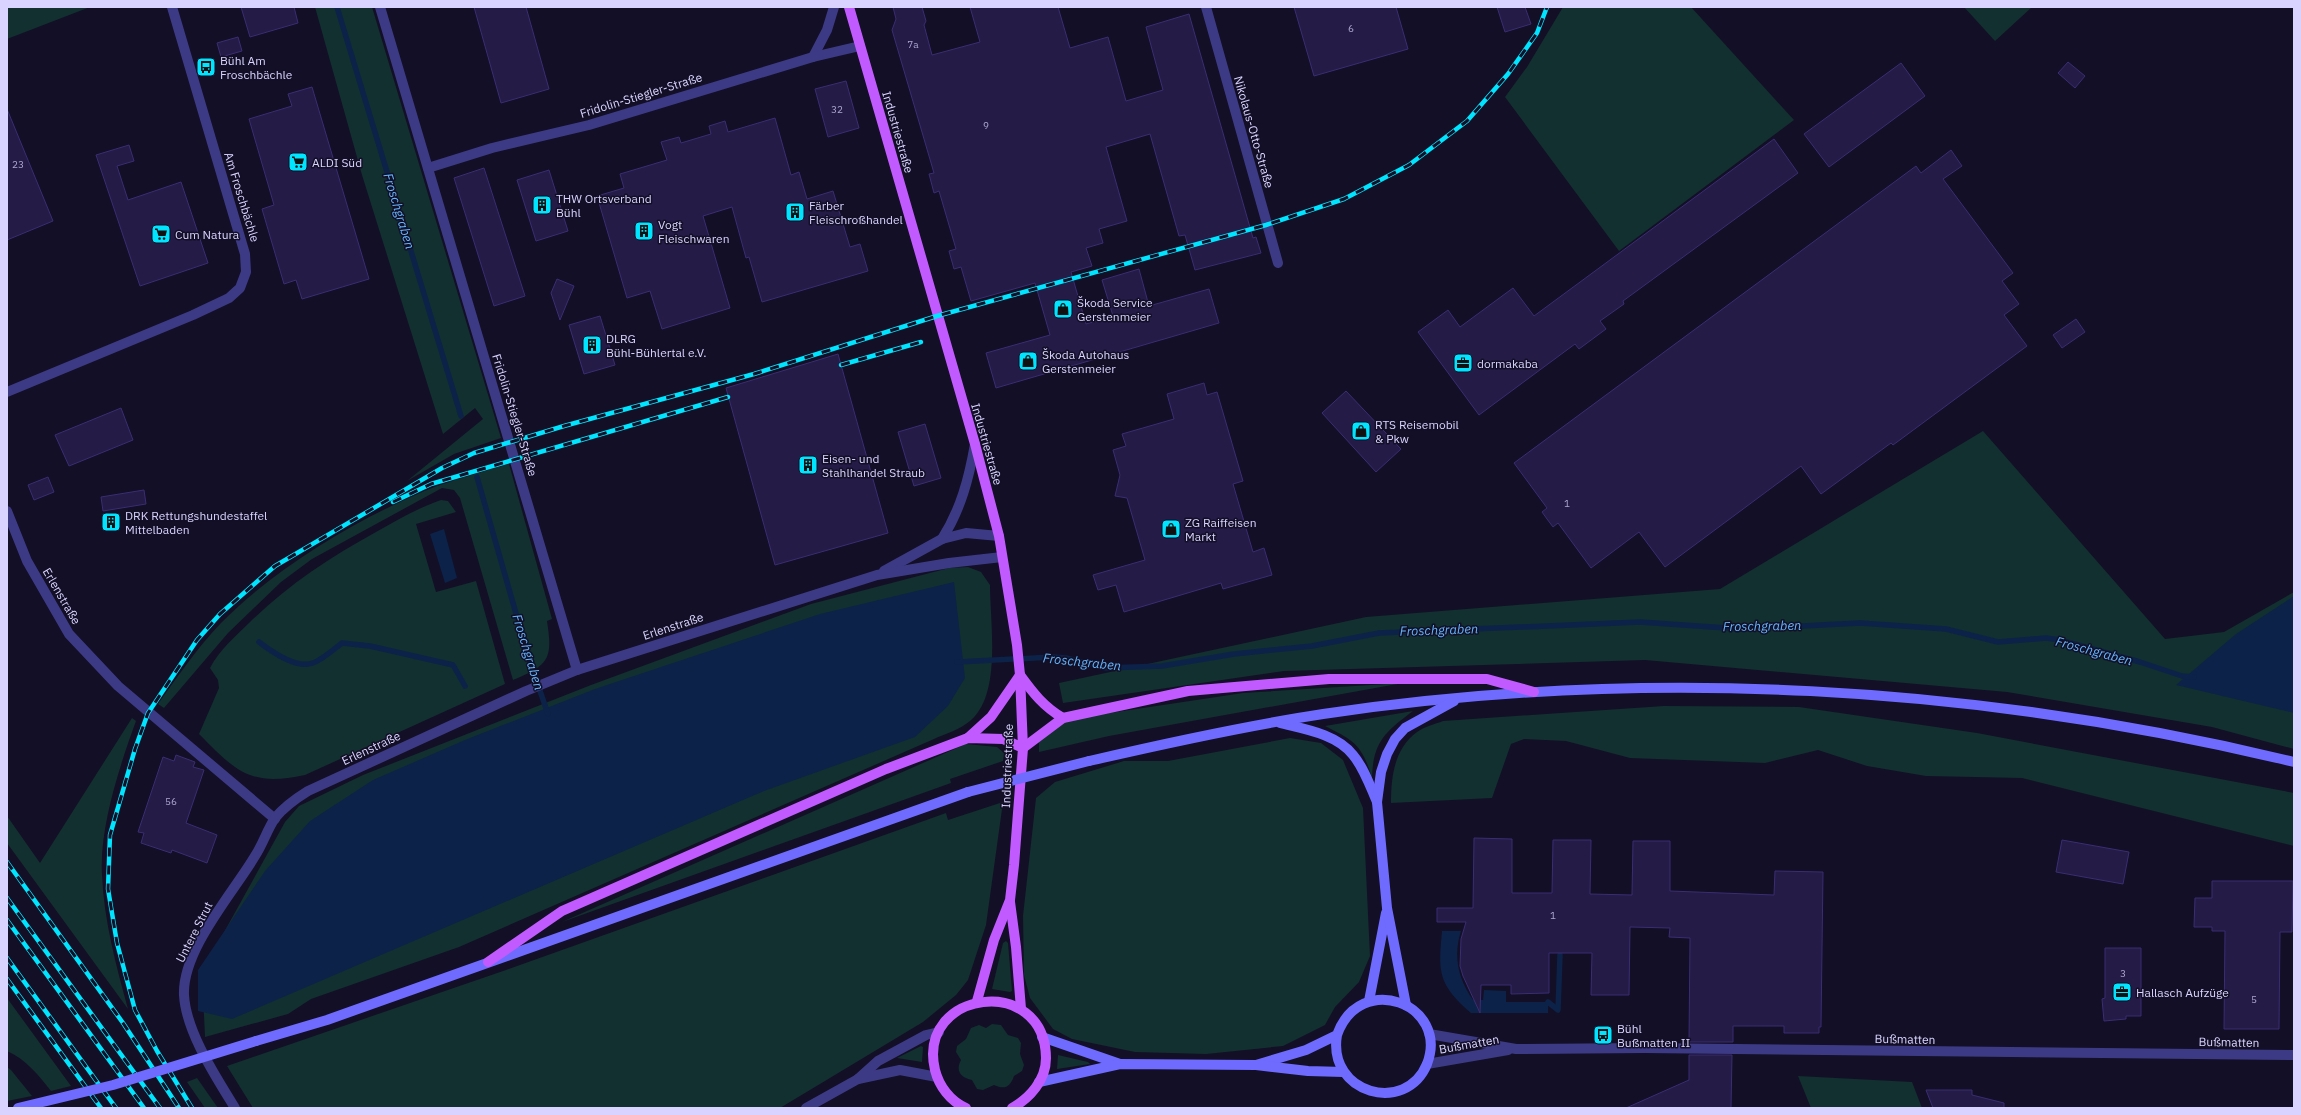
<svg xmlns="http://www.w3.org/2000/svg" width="2301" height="1115" font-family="'IBM Plex Sans',sans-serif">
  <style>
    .green { fill: #12302f }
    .water { fill: #0c2248 }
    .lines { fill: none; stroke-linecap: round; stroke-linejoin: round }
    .stream { stroke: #0c2248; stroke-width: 5.5 }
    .building { fill: #241b47; stroke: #3b2d73 }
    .minor { stroke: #3d3a85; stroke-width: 10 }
    .secondary { stroke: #6f6bff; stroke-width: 10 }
    .primary { stroke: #c25bff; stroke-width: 10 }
    .rail-casing { stroke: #00e5ff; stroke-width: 4.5 }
    .rail { stroke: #130f26; stroke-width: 3; stroke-dasharray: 9; stroke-linecap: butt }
    .secondary-bridge { stroke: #6f6bff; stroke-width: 10 }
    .labels { text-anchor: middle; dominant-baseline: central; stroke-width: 3; stroke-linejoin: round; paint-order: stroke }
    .number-label { font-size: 10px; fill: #aca6d1 }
    .poi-label { font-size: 12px; fill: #d9d4ff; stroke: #130f26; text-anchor: start }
    .street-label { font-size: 12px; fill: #d9d4ff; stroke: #130f26 }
    .water-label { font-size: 13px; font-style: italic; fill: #62b6ff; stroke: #130f26 }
  </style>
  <rect width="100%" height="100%" fill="#130f26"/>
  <g class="green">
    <path d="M7,7H90L7,39Z"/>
    <path d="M315,7H372L501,438L454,454L407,481L483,419L475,408L443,434L362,175Z"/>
    <path d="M1563,7H1691L1794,120L1619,251L1505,97L1527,67Z"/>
    <path d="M1964,7H2032L1995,41Z"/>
    <path d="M1983,431L2165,639L2224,632L2294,592V749L2212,727L2007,692L1645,660L1284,671L1063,703L1059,683L1366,617L1720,589Z"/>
    <path d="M509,464L552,619L547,621C553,659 549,665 513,680L460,498L454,490L442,488L312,559L281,582L228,633L164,708L158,704C178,676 197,648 221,623C277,566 363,515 437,486C460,478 485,471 509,464Z"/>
    <path d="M441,500L448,501L456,512L416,524L436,592L476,581L505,684L305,775C249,787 236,771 199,734L219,688L218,680L210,668C219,650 236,636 250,622C288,585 329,558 376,532C397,520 418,508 441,500Z"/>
    <path d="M968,567L981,572L990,585C990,623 1002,695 970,721C961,729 945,734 934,739L459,947L311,999L288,1014L205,1037L202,972L285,822L299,806L363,775L591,685L811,604L949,568Z"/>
    <path d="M1403,683L1109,736L1039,752V738L1060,724L1083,717L1243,693Z"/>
    <path d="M1664,706L1799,707L1977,733L2294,793V846L2022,778L1926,776L1867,766L1818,750L1765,763L1630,758L1566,741L1524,739L1511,744L1492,798L1391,803C1391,777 1394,749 1417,732C1424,727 1435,724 1443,721Z"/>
    <path d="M1413,711C1385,732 1373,742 1372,778C1362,745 1355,741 1325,726Z"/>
    <path d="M132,718L136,721C120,765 99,828 102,875C104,921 116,965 128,1009L7,843V816L40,863Z"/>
    <path d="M1290,738L1321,743L1343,760L1363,808L1370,956L1359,982L1335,1007L1325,1025L1283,1046L1206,1054L1135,1052L1072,1039L1053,1029L1030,998L1024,975L1023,916L1036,798L1055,782L1124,761H1168Z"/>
    <path d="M966,744L997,747L1004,753L1003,761L950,779L951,783L562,922Z"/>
    <path d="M1003,802L986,925L968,980L956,995L923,1022L780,1108H253L227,1066L506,970L946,813L948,820Z"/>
    <path d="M1006,941L1008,943L1012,991L1010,992L992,989L1003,943Z"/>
    <path d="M7,998L71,1086L51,1091C39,1076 26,1059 7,1051Z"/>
    <path d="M992,1024L1001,1025L1008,1035L1018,1038L1021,1043L1020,1054L1024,1065L1022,1071L1014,1076C1010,1087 1005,1090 994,1085L983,1090L977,1089L972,1080C961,1078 955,1071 961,1060L956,1052L957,1046L966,1039L971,1028L979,1025L986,1028Z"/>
    <path d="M921,1046L923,1047L922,1062L897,1058Z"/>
    <path d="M1058,1055L1088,1062L1090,1064L1057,1069Z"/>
    <path d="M7,1067L11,1070L32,1096L7,1101Z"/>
    <path d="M1798,1076L1912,1082L1922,1108H1811Z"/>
    <path d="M197,1078L218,1108H205L187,1082Z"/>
  </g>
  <g class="water">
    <path d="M444,529L457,578L445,583L430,534Z"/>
    <path d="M954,582L965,678L948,706L915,737L764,791L232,1019L198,1011V970L265,871L310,821L373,780L465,740L595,689L820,614Z"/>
    <path d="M2294,596V713L2176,685L2236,634Z"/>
    <path d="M1442,931H1461C1453,956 1458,979 1473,1000H1483L1484,990L1506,991V1002H1548V1013H1471C1438,984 1438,973 1442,931Z"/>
  </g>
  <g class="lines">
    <g class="stream">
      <path d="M337,7L461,416"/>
      <path d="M477,477L529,659L548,714"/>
      <path d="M259,642C272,652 297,669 313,663C323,659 334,649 342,643L370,646L453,665L465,686"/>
      <path d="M957,662L1053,657L1066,658L1106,668L1162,666L1234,654L1312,646L1379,633L1640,622L1741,629L1860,623L1946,629L1998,642L2046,638L2060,640L2140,662L2182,676L2194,677"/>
      <path d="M1548,1002L1558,1010L1560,955"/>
    </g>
  </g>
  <g class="building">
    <path d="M241,7H294L298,23L250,37Z"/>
    <path d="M474,7H526L549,89L501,103Z"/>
    <path d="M893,7H922L926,21L924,25L932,55L980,42L970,7H1058L1070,48L1108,37L1126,101L1163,90L1146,27L1189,14L1253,238L1256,237L1261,253L1195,270L1185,235L1179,236L1150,134L1106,147L1127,221L1099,229L1103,243L1086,248L1092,266L1071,272L1086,324L1113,316L1102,280L1139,269L1149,306L1209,289L1219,323L996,388L986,353L1050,335L1035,283L971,301L961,267L954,269L949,251L956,249L939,191L934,193L929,174L934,173L892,30L896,19Z"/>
    <path d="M1294,7H1396L1408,49L1314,76Z"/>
    <path d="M1497,7H1525L1531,24L1505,32Z"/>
    <path d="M238,37L242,51L221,57L217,43Z"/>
    <path d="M2068,62L2085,76L2075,88L2058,73Z"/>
    <path d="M1901,63L1925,96L1829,167L1804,134Z"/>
    <path d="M846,81L859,128L828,137L815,89Z"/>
    <path d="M312,87L369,279L302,299L296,280L284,284L262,209L274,205L249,119L292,106L288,94Z"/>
    <path d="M7,109L53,221L7,240Z"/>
    <path d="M775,118L791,175L799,172L807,199L833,191L850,247L860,244L868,271L762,302L749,257L746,258L732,207L703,216L730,308L662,329L650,291L627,298L597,196L624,188L620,174L667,160L661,142L679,137L681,143L711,134L709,126L725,121L728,132Z"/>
    <path d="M1774,139L1798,173L1623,301L1624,304L1600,321L1606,329L1579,349L1575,344L1479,415L1418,332L1448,310L1460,327L1513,288L1534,316Z"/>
    <path d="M129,145L134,161L117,166L128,200L181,182L208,263L140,286L96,155Z"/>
    <path d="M1951,150L1962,166L1943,179L2013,273L2002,281L2019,304L2004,315L2027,346L1893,445L1891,443L1821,494L1801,466L1665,567L1639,532L1591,568L1558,523L1553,527L1547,519L1542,512L1547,508L1514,463L1916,166L1921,173Z"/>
    <path d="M484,168L525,296L494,306L454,178Z"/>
    <path d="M549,170L568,231L536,241L517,180Z"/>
    <path d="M557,279L574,286L560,320L551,293Z"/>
    <path d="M600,316L615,365L584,374L569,325Z"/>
    <path d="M2076,319L2085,332L2062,348L2053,335Z"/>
    <path d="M838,354L888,533L775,565L726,388Z"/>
    <path d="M1204,383L1207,395L1217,392L1243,481L1233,484L1253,552L1264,548L1272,575L1223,589L1221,583L1124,612L1116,585L1098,590L1093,575L1145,560L1127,498L1115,496L1120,475L1113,450L1126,446L1122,434L1174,419L1167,394Z"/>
    <path d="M1346,391L1401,449L1376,472L1322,413Z"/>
    <path d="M121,408L133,440L69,466L55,435Z"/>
    <path d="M925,424L941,478L914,486L898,432Z"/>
    <path d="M48,477L54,492L34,500L28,485Z"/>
    <path d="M144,490L146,504L103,511L101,497Z"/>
    <path d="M176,755L195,762L193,767L204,770L186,823L217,835L207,863L172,850L171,853L141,843L144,833L138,832L163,757L174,761Z"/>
    <path d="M1474,838L1512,839V893H1552L1553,840H1591L1590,894L1632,895L1633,841H1670V891L1774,895L1775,871L1823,872L1821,1027H1819V1033H1784V1026H1733V1042H1689L1690,938L1669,937L1670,928L1630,927L1629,995H1591L1592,953H1549V993L1511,994V985H1481L1480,1013L1463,976L1460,966L1461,939L1466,922H1437V908H1473Z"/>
    <path d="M2062,840L2129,852L2123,884L2056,872Z"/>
    <path d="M2212,881H2293L2292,932H2280L2279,1029H2224L2225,931H2212V927H2194L2195,898H2212Z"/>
    <path d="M2105,948H2141V1016H2126V1019L2104,1021L2102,999L2105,998Z"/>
    <path d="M1689,1055H1732L1731,1108H1626L1689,1080Z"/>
    <path d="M1926,1090H1972V1095L2004,1103V1108H1933Z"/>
  </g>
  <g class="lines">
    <g class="minor">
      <path d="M380,7L577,670"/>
      <path d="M1206,7L1278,263"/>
      <path d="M813,57L827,30L834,7"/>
      <path d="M428,168L492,148L589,125L813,57L860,46"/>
      <path d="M7,392L193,315L229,298L240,288L246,272L245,254L172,7"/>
      <path d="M7,511L27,561L69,634L118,686L275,819"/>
      <path d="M942,539C961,509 969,478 975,444"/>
      <path d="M884,571L942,539L966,533L999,536"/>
      <path d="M1429,1034L1516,1049L1645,1048L2294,1055"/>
      <path d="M1427,1064L1508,1050"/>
      <path d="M858,1079L900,1070L937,1077"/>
      <path d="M235,1108C216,1077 186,1032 184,995C182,950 233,893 255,856C263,844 267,830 275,818C284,807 295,799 308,791L526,691L577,670L877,575L949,563L1002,557"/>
      <path d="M806,1108L858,1079L878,1061L926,1035L939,1032"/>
    </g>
    <g class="secondary">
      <path d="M1280,723C1304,729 1337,734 1353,755C1364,768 1370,786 1377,802"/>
      <path d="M1089,761C1167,743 1244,726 1323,714C1646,666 1977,685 2294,762"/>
      <path d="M1369,1001L1386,913"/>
      <path d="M1406,1005L1387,908L1377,802L1381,772L1387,754L1395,739L1405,728L1454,701"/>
      <path d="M1042,1037L1120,1064"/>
      <path d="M256,1041L327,1020L968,792"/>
      <path d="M1256,1065L1306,1050L1337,1035C1360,970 1450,1004 1427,1064C1406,1115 1327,1094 1337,1035"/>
      <path d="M1039,1082L1120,1064L1256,1065L1308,1071L1343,1072"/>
    </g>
    <g class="primary">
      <path d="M849,7L975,444L999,536L1017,645L1020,675L1023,748L1014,865L1010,900L994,940L977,1001"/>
      <path d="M1020,675C1033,693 1044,707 1063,718"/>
      <path d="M968,738L991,717L1020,675"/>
      <path d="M1023,748L1063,718L1188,691L1329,679H1487L1534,692"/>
      <path d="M1010,902L1016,947L1021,1009"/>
      <path d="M488,962L562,911L886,769L968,738L1003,739L1023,748"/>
      <path d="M966,1108C950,1101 939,1086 935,1070C916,990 1045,973 1046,1058C1046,1080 1030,1098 1012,1108"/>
    </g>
    <g class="rail-casing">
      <g id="rail">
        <path d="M841,365L921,342"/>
        <path d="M393,502L431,484L728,397"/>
        <path d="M7,862L123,1023L179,1108"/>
        <path d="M7,898L160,1108"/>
        <path d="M7,920L144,1108"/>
        <path d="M7,958L116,1108"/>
        <path d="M7,979L101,1108"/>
        <path d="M192,1108L157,1051L135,1010L117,943L108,889L110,835L135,749L148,713L197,640L220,614L275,566L442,468L474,453L564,426L754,374L937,316L1266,225L1344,199L1409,165L1467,121L1508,74L1537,33L1547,7"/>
      </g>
    </g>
    <use href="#rail" class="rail"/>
    <g class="secondary-bridge">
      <path d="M968,792L1089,761"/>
      <path d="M18,1108L113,1085L256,1041"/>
    </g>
  </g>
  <defs>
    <g id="bus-square" transform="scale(1)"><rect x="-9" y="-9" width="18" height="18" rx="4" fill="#00e5ff" stroke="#130f26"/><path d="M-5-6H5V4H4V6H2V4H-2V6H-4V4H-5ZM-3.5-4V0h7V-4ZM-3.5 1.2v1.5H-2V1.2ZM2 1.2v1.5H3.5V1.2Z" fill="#111"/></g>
    <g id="supermarket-square" transform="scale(1)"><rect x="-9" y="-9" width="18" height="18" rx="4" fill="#00e5ff" stroke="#130f26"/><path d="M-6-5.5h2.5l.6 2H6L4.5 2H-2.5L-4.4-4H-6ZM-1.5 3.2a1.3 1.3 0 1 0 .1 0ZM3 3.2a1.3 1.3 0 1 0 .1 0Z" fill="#111"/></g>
    <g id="building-square" transform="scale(1)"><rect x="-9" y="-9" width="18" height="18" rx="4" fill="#00e5ff" stroke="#130f26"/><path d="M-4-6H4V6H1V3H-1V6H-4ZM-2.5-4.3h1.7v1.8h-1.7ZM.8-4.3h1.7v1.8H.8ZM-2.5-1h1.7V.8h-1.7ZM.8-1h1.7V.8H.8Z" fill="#111"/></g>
    <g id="shop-square" transform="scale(1)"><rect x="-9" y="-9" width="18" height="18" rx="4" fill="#00e5ff" stroke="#130f26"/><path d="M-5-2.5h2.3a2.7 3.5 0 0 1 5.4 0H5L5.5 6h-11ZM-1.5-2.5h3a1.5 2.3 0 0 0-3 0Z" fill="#111"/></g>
    <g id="office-square" transform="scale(1)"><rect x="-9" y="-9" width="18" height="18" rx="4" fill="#00e5ff" stroke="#130f26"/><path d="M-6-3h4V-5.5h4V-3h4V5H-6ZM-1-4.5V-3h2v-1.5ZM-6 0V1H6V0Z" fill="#111"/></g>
  </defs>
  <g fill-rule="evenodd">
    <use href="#bus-square" x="206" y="67"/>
    <use href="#supermarket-square" x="298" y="162"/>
    <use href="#building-square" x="542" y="205"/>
    <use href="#building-square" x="795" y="212"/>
    <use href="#building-square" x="644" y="231"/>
    <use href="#supermarket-square" x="161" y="234"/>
    <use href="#shop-square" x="1063" y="309"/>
    <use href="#building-square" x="592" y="345"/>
    <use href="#shop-square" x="1028" y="361"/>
    <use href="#office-square" x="1463" y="363"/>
    <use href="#shop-square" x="1361" y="431"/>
    <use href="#building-square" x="808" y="465"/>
    <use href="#building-square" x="111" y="522"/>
    <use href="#shop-square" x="1171" y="529"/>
    <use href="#office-square" x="2122" y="992"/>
    <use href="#bus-square" x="1603" y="1035"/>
  </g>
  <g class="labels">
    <g class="number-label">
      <text x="1351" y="28">6</text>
      <text x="913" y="44">7a</text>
      <text x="837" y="109">32</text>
      <text x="986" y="125">9</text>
      <text x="18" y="164">23</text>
      <text x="1567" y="503">1</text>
      <text x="171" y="801">56</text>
      <text x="1553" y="915">1</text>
      <text x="2123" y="973">3</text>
      <text x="2254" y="999">5</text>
    </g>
    <g class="poi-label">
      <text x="220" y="60">Bühl Am<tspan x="220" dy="14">Froschbächle</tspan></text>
      <text x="312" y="162">ALDI Süd</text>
      <text x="556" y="198">THW Ortsverband<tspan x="556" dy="14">Bühl</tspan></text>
      <text x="809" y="205">Färber<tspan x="809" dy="14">Fleischroßhandel</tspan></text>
      <text x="658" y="224">Vogt<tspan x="658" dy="14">Fleischwaren</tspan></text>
      <text x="175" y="234">Cum Natura</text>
      <text x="1077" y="302">Škoda Service<tspan x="1077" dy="14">Gerstenmeier</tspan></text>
      <text x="606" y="338">DLRG<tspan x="606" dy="14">Bühl-Bühlertal e.V.</tspan></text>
      <text x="1042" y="354">Škoda Autohaus<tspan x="1042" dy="14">Gerstenmeier</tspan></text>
      <text x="1477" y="363">dormakaba</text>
      <text x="1375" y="424">RTS Reisemobil<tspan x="1375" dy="14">&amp; Pkw</tspan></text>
      <text x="822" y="458">Eisen- und<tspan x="822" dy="14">Stahlhandel Straub</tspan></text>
      <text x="125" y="515">DRK Rettungshundestaffel<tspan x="125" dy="14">Mittelbaden</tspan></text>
      <text x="1185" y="522">ZG Raiffeisen<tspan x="1185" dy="14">Markt</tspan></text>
      <text x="2136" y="992">Hallasch Aufzüge</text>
      <text x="1617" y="1028">Bühl<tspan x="1617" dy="14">Bußmatten II</tspan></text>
    </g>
    <g class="street-label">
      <text transform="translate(641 95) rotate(-17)">Fridolin-Stiegler-Straße</text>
      <text transform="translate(898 132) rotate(74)">Industriestraße</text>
      <text transform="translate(1254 132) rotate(74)">Nikolaus-Otto-Straße</text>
      <text transform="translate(242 197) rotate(73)">Am Froschbächle</text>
      <text transform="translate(515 415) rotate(73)">Fridolin-Stiegler-Straße</text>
      <text transform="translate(987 444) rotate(74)">Industriestraße</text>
      <text transform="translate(62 596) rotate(60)">Erlenstraße</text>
      <text transform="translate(673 626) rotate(-18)">Erlenstraße</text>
      <text transform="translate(371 748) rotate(-25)">Erlenstraße</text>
      <text transform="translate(1007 766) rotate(-88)">Industriestraße</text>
      <text transform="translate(194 932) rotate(-63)">Untere Strut</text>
      <text transform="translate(1905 1039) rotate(1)">Bußmatten</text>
      <text transform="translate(2229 1042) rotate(1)">Bußmatten</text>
      <text transform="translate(1469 1044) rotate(-10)">Bußmatten</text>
    </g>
    <g class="water-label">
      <text transform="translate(399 211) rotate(73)">Froschgraben</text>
      <text transform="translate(1762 626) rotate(-1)">Froschgraben</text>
      <text transform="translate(1439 630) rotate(-2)">Froschgraben</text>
      <text transform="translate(2094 651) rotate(15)">Froschgraben</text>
      <text transform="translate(528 652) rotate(73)">Froschgraben</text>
      <text transform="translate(1082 662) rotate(6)">Froschgraben</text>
    </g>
  </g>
  <rect width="2301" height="1115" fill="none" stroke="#d9d4ff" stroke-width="16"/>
</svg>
